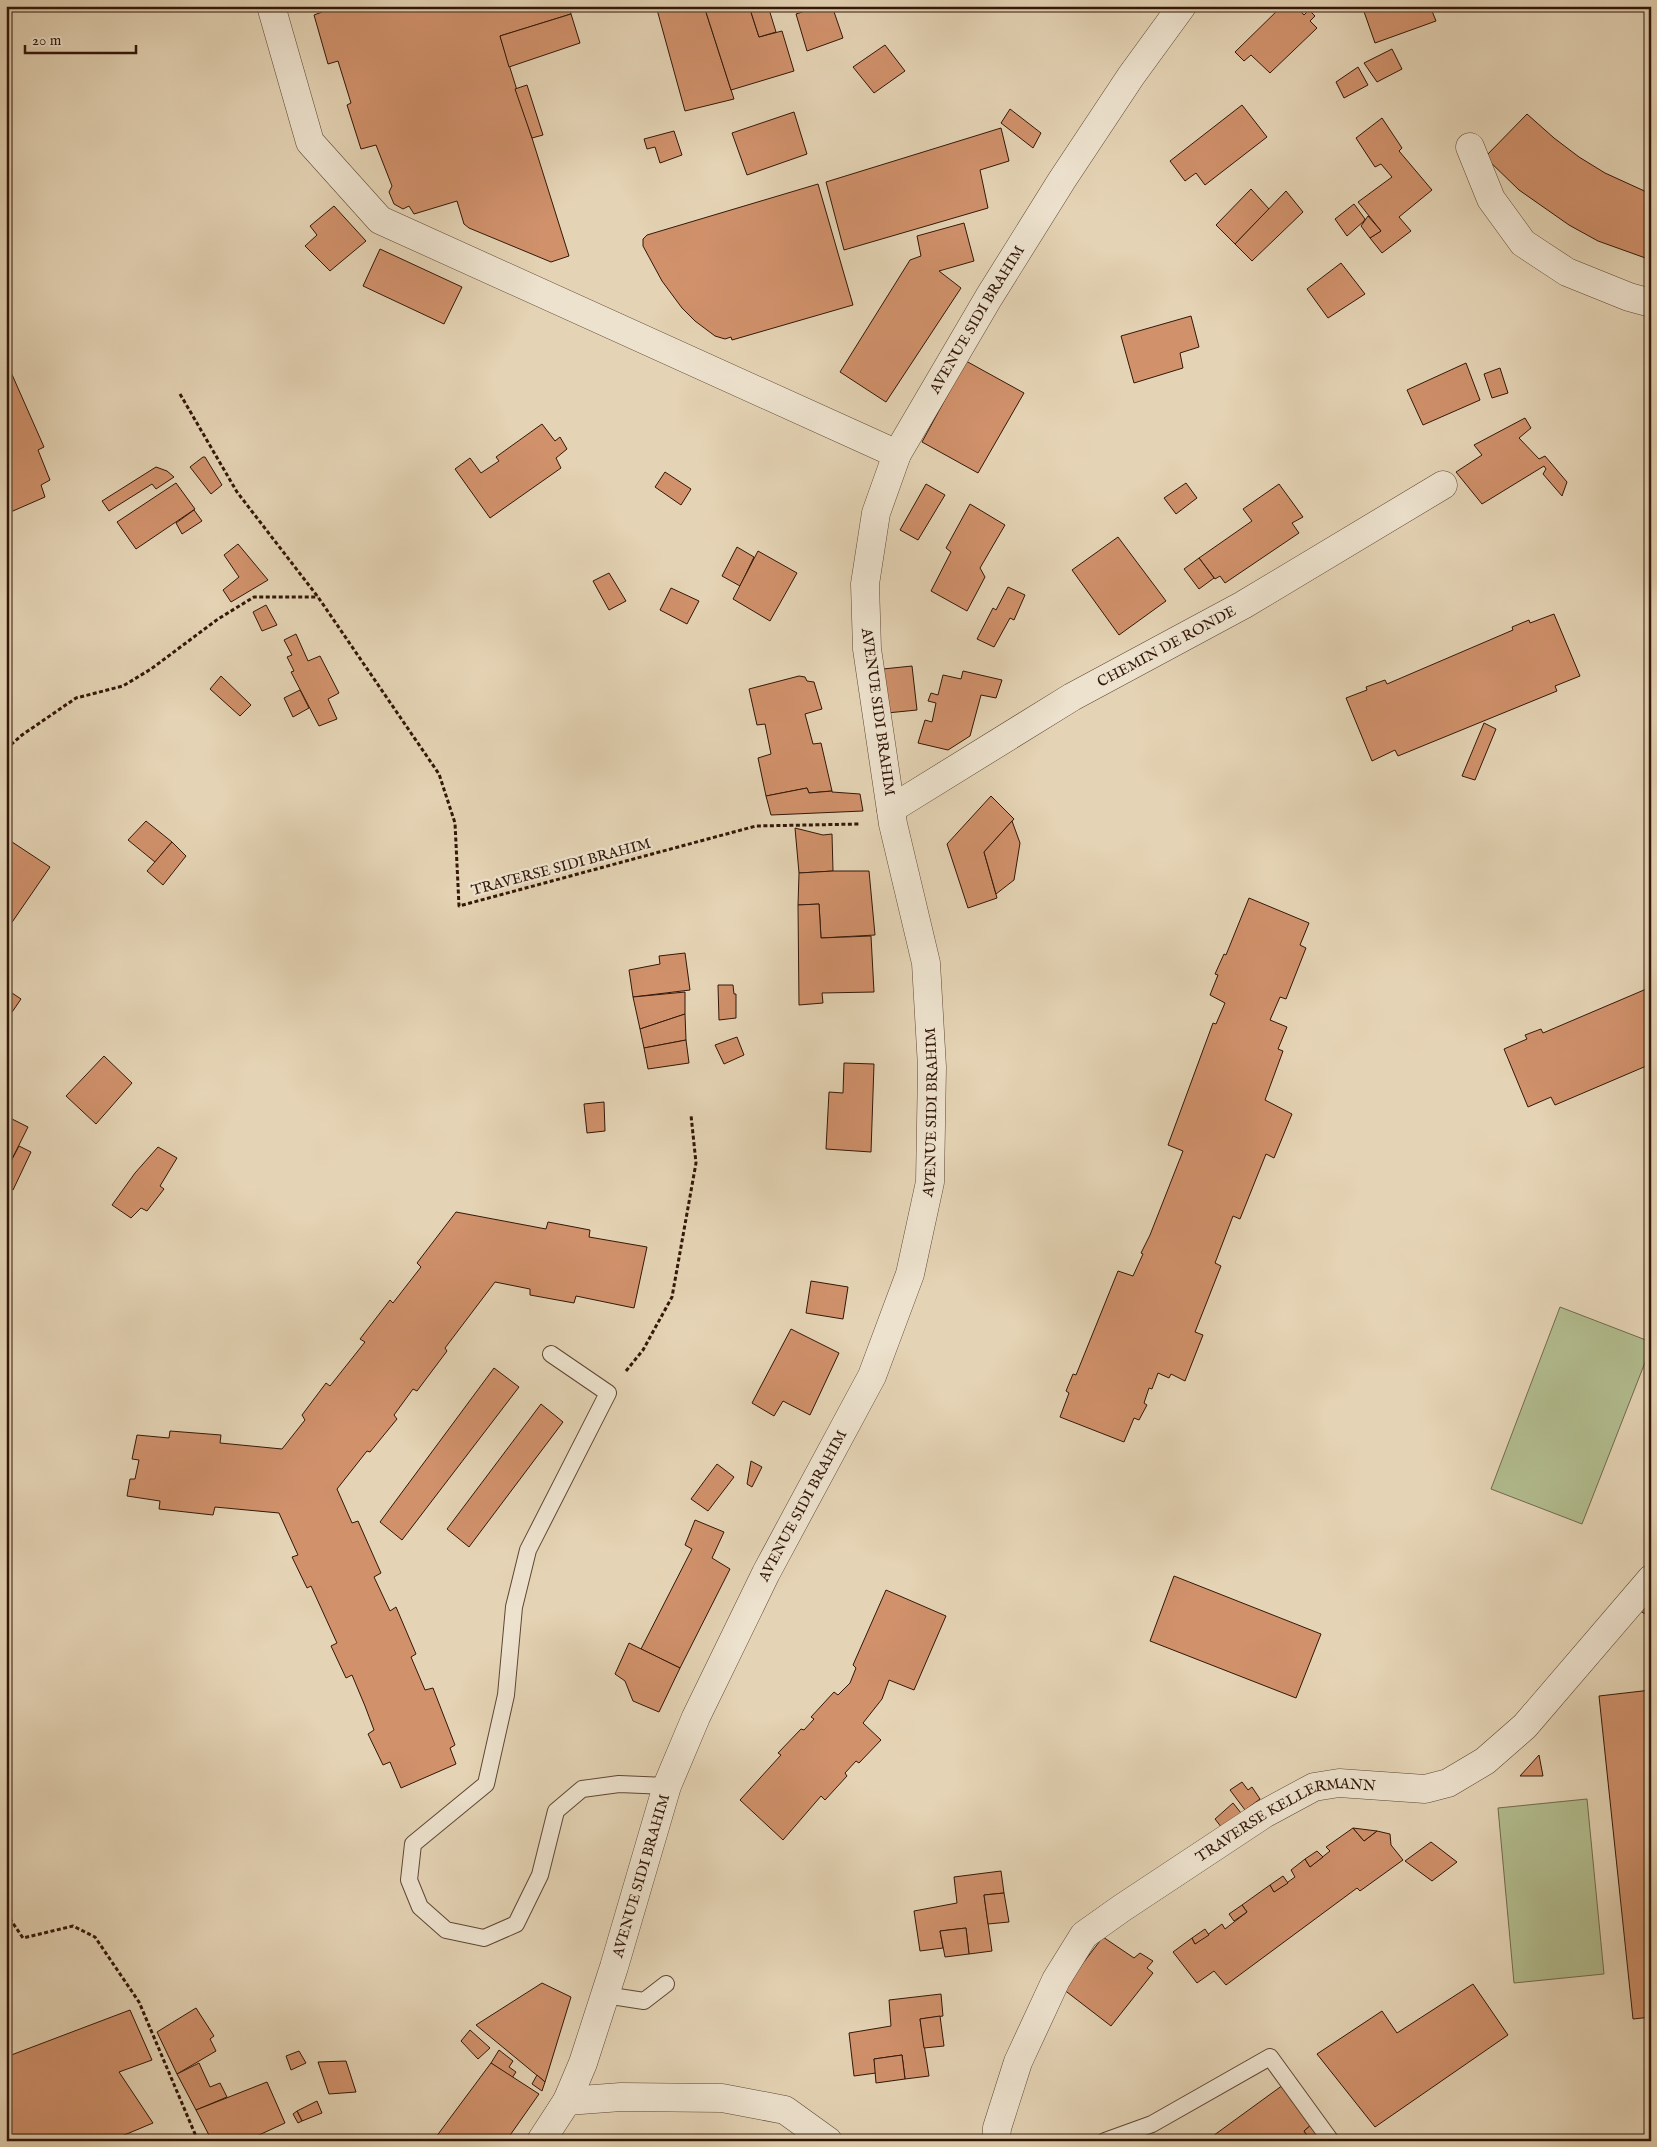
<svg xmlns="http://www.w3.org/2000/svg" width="1657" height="2147" font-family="'IM FELL English',serif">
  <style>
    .green { fill: #b2bd8f; stroke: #726a4c }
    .building { fill: #d0916b; stroke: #331708 }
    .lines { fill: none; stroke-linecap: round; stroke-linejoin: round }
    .lane-casing { stroke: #5f4633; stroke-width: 18 }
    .street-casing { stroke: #5f4633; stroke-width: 29 }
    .path { stroke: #331708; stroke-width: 3; stroke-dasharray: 4 2.5; stroke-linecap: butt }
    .lane { stroke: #ede2ce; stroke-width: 16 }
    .street { stroke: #ede2ce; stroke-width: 28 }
    .labels { text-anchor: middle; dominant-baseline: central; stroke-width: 4.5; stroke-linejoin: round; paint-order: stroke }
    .street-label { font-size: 15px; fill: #331708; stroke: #ede2ce }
  </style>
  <rect width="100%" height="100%" fill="#e4d3b4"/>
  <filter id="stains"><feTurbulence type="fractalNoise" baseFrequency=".004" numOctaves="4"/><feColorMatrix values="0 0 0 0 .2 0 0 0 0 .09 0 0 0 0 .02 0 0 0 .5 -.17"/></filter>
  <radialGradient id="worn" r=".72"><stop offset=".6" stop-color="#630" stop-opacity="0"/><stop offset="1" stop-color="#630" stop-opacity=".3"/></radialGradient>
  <g class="green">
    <path d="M1560,1307L1651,1342V1347L1582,1524L1491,1489Z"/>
    <path d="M1587,1799L1604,1974L1514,1983L1498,1808Z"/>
  </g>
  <g class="building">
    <path d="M320,6H569L571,14L500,36L569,256L551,262L469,228L464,224L457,201L414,214L409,206L403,209L394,204L389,192L392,186L376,145L361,149L347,105L351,103L338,61L328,64L314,15L322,12Z"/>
    <path d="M656,6H704L734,99L685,111Z"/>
    <path d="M704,6H749L759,37L782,31L794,71L731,90Z"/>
    <path d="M749,6H768L776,32L759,37Z"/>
    <path d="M807,6H832L843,38L807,51L796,14L808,10Z"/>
    <path d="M1282,6H1296L1304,15L1309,10L1315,16L1310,21L1317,28L1270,73L1251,55L1244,61L1235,52Z"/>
    <path d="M1362,6H1430L1436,21L1375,43Z"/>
    <path d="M571,14L580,43L509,67L500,36Z"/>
    <path d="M885,45L905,71L874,93L853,67Z"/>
    <path d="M1392,49L1402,69L1377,82L1364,63Z"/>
    <path d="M1358,67L1368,85L1344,98L1336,82Z"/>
    <path d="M527,85L543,135L532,138L515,89Z"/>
    <path d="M1242,105L1267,137L1205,185L1196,173L1185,181L1170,161Z"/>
    <path d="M1010,109L1041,133L1033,148L1001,123Z"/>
    <path d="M794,112L807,154L747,175L732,133Z"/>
    <path d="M1527,114L1554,138L1579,157L1605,173L1651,194V260L1598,241L1569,225L1519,190L1485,157Z"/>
    <path d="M1382,118L1402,148L1399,151L1432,190L1399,217L1411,231L1382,253L1370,238L1381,231L1358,202L1392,177L1381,164L1375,167L1356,138Z"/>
    <path d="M1001,128L1009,161L980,170L988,208L844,250L826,182Z"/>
    <path d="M674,131L682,155L660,163L655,147L647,149L644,139Z"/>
    <path d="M818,184L853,305L732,340L731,337L725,339L715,336L695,321L682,308L662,281L643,246V239L647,235Z"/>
    <path d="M1251,189L1269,209L1235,244L1216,225Z"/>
    <path d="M1286,191L1303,212L1252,261L1235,244Z"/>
    <path d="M1354,204L1365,219L1364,221L1347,236L1335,219Z"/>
    <path d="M334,206L366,241L330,271L305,246L317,235L310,226Z"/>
    <path d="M1368,216L1381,231L1370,238L1361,226Z"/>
    <path d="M964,223L974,261L939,271L961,288L886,402L840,372L910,260L921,256L917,236Z"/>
    <path d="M380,249L462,287L444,324L363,286Z"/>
    <path d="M1341,263L1365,294L1328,318L1307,289Z"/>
    <path d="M1191,316L1199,347L1180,353L1183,368L1134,383L1121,336Z"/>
    <path d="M6,361L44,447L38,450L50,480L41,485L45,497L6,514Z"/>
    <path d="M966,361L1024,393L978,473L922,442Z"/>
    <path d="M1466,363L1480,400L1423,425L1407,390Z"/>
    <path d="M1500,368L1508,393L1492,398L1484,374Z"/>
    <path d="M1525,418L1531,428L1519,438L1539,459L1545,456L1567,482L1562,496L1543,474L1546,469L1544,466L1482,504L1456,472L1482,455L1474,445Z"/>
    <path d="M542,424L555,441L560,437L567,449L556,458L561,468L490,518L455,469L470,458L481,473L499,461L496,457Z"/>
    <path d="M203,457H205L222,485L211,494L190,467Z"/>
    <path d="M156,467L167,471L174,477L156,489L152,484L109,511L102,501Z"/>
    <path d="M665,472L691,489L681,505L655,487Z"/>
    <path d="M176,483L195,509L136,549L117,522Z"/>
    <path d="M1186,483L1197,498L1176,514L1164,498Z"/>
    <path d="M926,484L945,495L918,540L900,530Z"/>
    <path d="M1279,484L1303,517L1292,523L1299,533L1225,583L1220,576L1215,579L1199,558L1252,521L1243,509Z"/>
    <path d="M970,504L1005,525L980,568L985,577L967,611L931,591L951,552L946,548Z"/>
    <path d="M194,510L202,521L182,534L176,523Z"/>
    <path d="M1118,537L1166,601L1119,635L1072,570Z"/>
    <path d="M238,544L268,580L231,602L223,590L239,577L224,555Z"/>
    <path d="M737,547L754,557L740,586L722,576Z"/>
    <path d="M758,551L797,573L770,621L733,599Z"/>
    <path d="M1199,558L1214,578L1199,589L1184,569Z"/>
    <path d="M609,573L626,601L609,610L593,581Z"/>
    <path d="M1008,587L1025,595L1014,620L1010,618L994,647L977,639L993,608L996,610Z"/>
    <path d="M671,588L699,601L687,624L660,610Z"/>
    <path d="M266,605L277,625L262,631L253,612Z"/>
    <path d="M1554,614L1580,676L1555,686L1557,691L1398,756L1395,750L1372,761L1346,698L1367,690L1366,687L1385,680L1387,684L1513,630L1512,627L1529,620L1530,623Z"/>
    <path d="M296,634L308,661L320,656L339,693L328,699L337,719L319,726L291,672L294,671L287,657L292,655L284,640Z"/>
    <path d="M912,666L917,710L887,713L883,669Z"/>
    <path d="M963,671L1002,680L996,698L981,695L970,736L948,750L918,743L925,720L932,722L936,703L928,701L931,693L938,695L943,675L961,679Z"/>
    <path d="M221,676L251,705L240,716L210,689Z"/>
    <path d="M799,676L805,677L807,681L814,682L822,709L805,714L813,744L821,743L832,791L809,793L807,788L766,796L758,758L771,754L765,724L757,725L749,689Z"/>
    <path d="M300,690L309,708L293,717L284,698Z"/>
    <path d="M1484,723L1496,729L1475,780L1462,776Z"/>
    <path d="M807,788L809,793L832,791V792L860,794L863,811L771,815L766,796Z"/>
    <path d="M991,796L1014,819L984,852L997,898L968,908L947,844Z"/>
    <path d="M146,821L172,842L155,862L128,840Z"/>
    <path d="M1012,821L1020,843L1014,880L996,894L984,852Z"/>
    <path d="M795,828L823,835L832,834L833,871L799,873Z"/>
    <path d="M6,838L50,867L6,931Z"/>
    <path d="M172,842L186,856L163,885L147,871Z"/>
    <path d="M833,871H869L875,935L821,938L819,904L798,905L799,873Z"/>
    <path d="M1249,898L1309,923L1300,945L1306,948L1286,999L1280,997L1270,1020L1287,1027L1278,1049L1283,1051L1265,1100L1292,1114L1274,1158L1266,1154L1240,1219L1233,1216L1215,1263L1221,1266L1195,1332L1203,1335L1185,1381L1171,1374L1169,1378L1158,1373L1152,1389L1149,1388L1144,1403L1147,1405L1139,1420L1134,1418L1124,1442L1060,1417L1069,1393L1066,1391L1073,1374L1076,1375L1118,1271L1133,1276L1143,1254L1141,1253L1150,1235L1183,1151L1168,1145L1213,1023L1216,1024L1225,1003L1210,995L1218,975L1215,974L1224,954L1226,955Z"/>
    <path d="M819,904L821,938L871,936L874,992L822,993L823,1003L799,1005L798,905Z"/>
    <path d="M685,953L690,990L633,997L629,970L660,964L659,956Z"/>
    <path d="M718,985H733L734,994H736V1018L719,1020Z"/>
    <path d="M1651,987V1064L1555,1105L1551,1097L1528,1107L1504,1049L1527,1039L1525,1035L1541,1029L1543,1033Z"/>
    <path d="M6,989L21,999L6,1021Z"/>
    <path d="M685,992V1014L640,1029L633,997Z"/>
    <path d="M685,1014L686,1040L644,1048L640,1029Z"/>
    <path d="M737,1037L744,1055L724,1064L715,1045Z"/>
    <path d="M686,1040L689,1063L648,1069L644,1048Z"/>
    <path d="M104,1056L132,1083L96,1124L66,1096Z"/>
    <path d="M844,1063L874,1064L871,1152L826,1149L829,1092L843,1093Z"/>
    <path d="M604,1102L605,1131L587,1133L584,1104Z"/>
    <path d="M6,1116L28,1127L6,1171Z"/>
    <path d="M19,1146L31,1152L13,1190L6,1188V1171Z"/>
    <path d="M158,1147L177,1158L160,1186L164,1189L147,1211L141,1208L131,1218L112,1205L135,1173Z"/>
    <path d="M456,1212L546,1229L548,1222L590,1230L589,1237L647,1247L634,1308L576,1296L574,1303L530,1295V1289L495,1282L445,1348L447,1351L417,1391L413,1389L394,1415L397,1419L370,1452L367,1451L337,1489L352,1523L358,1521L381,1573L374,1577L390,1611L396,1607L416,1654L411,1657L425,1690L433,1688L455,1745L450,1748L456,1764L401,1788L390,1762L383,1765L368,1734L374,1730L365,1706L352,1675L346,1678L331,1646L337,1643L311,1586L307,1588L292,1557L298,1555L279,1513L215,1507L213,1515L159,1509L160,1501L127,1496L130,1479H135L139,1460L132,1459L137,1435L169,1438L170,1431L221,1435L220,1443L282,1449L305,1420L302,1415L326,1383L330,1386L365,1342L360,1339L390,1300L393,1303L421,1267L417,1263Z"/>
    <path d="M811,1281L848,1287L843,1319L806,1313Z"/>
    <path d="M791,1329L839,1353L810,1415L783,1401L774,1416L752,1403Z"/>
    <path d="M494,1368L519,1387L402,1540L380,1522Z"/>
    <path d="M541,1404L563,1422L469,1547L447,1529Z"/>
    <path d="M751,1461L762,1467L752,1487L747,1484Z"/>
    <path d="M717,1464L734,1477L708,1511L691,1499Z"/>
    <path d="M695,1520L724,1532L712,1558L730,1569L680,1668L641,1649L692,1549L685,1545Z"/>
    <path d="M1174,1576L1321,1634L1296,1698L1150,1641Z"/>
    <path d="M886,1590L946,1616L914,1690L889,1680L882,1699L863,1723L881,1740L859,1763L856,1761L845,1773L847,1776L825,1800L821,1796L783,1840L740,1800L781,1755L778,1753L801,1729L804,1730L814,1719L811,1717L834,1692L838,1695L850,1683L856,1668L853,1665Z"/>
    <path d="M1651,1594V1618L1639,1610Z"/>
    <path d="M629,1643L680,1668L659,1712L633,1701L625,1681L615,1674Z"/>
    <path d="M1651,1690V2017L1633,2019L1599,1696Z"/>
    <path d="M1539,1755L1543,1776H1520Z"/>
    <path d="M1242,1782L1248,1790L1252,1787L1260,1799L1245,1810L1230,1790Z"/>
    <path d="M1233,1803L1241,1813L1222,1828L1215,1819Z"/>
    <path d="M1353,1828L1364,1841L1377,1831L1390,1834L1391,1845L1403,1860L1360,1891L1357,1888L1226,1985L1214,1971L1197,1983L1173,1952L1192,1938L1195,1944L1222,1924L1225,1929L1247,1912L1242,1905L1270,1885L1274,1892L1295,1877L1291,1870L1305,1859L1310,1867L1330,1851L1326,1847Z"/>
    <path d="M1353,1828L1377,1831L1364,1841Z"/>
    <path d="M1431,1842L1457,1862L1432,1881L1405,1861Z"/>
    <path d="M1317,1851L1323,1857L1310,1867L1305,1859Z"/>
    <path d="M1001,1871L1004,1893L984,1895L992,1951L969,1954L966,1928L940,1931L943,1948L920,1951L914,1911L957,1903L954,1877Z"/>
    <path d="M1283,1876L1288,1883L1274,1892L1270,1885Z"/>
    <path d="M1004,1893L1009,1922L988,1924L984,1895Z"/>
    <path d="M1242,1905L1247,1912L1234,1921L1229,1914Z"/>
    <path d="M966,1928L969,1954L945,1957L940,1931Z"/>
    <path d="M1205,1929L1209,1935L1195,1944L1192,1938Z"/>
    <path d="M1103,1937L1134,1958L1140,1953L1153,1961L1147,1968L1153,1973L1111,2026L1063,1989Z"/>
    <path d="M542,1983L571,1997L545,2082L476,2025Z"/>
    <path d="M1473,1984L1508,2035L1375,2127L1317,2054L1382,2011L1397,2033Z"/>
    <path d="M941,1994L943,2016L920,2019L929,2076L905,2079L902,2055L874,2059L876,2073L854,2076L849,2033L891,2026L889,2000Z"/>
    <path d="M196,2008L214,2036L210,2039L216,2051L177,2074L157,2032Z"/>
    <path d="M130,2010L152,2060L119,2072L153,2123L110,2141H6V2057Z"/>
    <path d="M940,2016L944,2046L924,2048L920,2019Z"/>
    <path d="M470,2030L490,2048L478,2059L461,2041Z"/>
    <path d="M499,2050L513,2061L509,2067L516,2072L512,2078L491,2063Z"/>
    <path d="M299,2051L306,2063L291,2070L286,2056Z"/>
    <path d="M902,2055L905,2079L876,2083L874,2059Z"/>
    <path d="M346,2061L356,2092L329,2094L318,2062Z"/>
    <path d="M199,2063L210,2087L220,2083L227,2097L196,2110L177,2074Z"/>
    <path d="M491,2063L539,2094L506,2141H491L487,2138L486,2141H433Z"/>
    <path d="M537,2075L545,2082L542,2091L532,2084Z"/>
    <path d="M267,2082L285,2123L246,2141H212L196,2110Z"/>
    <path d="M1283,2085L1311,2125L1304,2131L1311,2141H1206Z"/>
    <path d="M317,2101L322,2113L302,2121L297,2111Z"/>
    <path d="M297,2111L302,2121L298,2123L293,2114Z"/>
    <path d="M1311,2125L1322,2141H1311L1304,2131Z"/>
  </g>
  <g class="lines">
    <g class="lane-casing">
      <g id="lane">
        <path d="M551,1354L608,1393L528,1550L514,1607L506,1695L486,1784L413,1844L409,1880L420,1907L446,1930L484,1938L516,1924L540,1875L556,1811L582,1789L619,1784L667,1786"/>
        <path d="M605,1995L644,2001L666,1984"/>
        <path d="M1105,2141L1152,2124L1270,2057L1331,2141"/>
      </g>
    </g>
    <g class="street-casing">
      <g id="street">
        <path d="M271,6L310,142L380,220L897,454"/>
        <path d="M1470,147L1491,199L1523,243L1567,272L1629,297L1651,303"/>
        <path id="s1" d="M891,809L1072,697L1243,605L1443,485"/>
        <path d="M567,2101L621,2097L722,2098L785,2110L828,2141"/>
        <path id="s2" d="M541,2141L567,2101L583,2063L614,1967L667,1786L696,1717L766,1573L872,1376L910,1274L930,1182L932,1067L926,963L893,824L867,649L865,584L876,513L897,454L989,297L1062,180L1131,76L1182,6"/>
        <path id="s3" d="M996,2141L997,2128L1018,2062L1056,1980L1084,1935L1122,1908L1264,1814L1314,1787L1339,1783L1425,1789L1448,1783L1485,1761L1525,1726L1651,1579"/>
      </g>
    </g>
    <g class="path">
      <path d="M180,394L237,492L318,597L439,774L455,823L459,906L756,826L859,824"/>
      <path d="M6,749L22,735L76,698L123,686L151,669L218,619L254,597H318"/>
      <path d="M626,1371L643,1350L672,1297L696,1163L691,1115"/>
      <path d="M6,1913L23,1938L73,1926L95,1937L139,2002L198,2141"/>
    </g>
    <use href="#lane" class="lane"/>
    <use href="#street" class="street"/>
  </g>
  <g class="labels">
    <g class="street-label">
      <text stroke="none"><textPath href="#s2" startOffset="1935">AVENUE SIDI BRAHIM</textPath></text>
      <text stroke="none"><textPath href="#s1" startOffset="320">CHEMIN DE RONDE</textPath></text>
      <text transform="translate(878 712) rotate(82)">AVENUE SIDI BRAHIM</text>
      <text transform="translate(561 867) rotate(-15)">TRAVERSE SIDI BRAHIM</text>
      <text stroke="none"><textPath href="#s2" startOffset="1110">AVENUE SIDI BRAHIM</textPath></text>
      <text stroke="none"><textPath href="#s2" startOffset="690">AVENUE SIDI BRAHIM</textPath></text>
      <text stroke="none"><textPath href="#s3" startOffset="462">TRAVERSE KELLERMANN</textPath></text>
      <text stroke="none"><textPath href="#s2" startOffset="285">AVENUE SIDI BRAHIM</textPath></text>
    </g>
  </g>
  <rect width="1657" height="2147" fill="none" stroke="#e4d3b4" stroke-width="25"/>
  <rect x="8" y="8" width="1642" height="2132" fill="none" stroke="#331708" stroke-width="2.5"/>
  <rect x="12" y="12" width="1632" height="2122" fill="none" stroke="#331708"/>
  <path d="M25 45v8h111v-8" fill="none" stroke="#331708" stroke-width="2.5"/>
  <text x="32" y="45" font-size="15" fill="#331708" stroke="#ede2ce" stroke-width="4" paint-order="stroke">20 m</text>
  <rect width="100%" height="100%" filter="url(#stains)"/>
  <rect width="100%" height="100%" fill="url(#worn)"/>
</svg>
